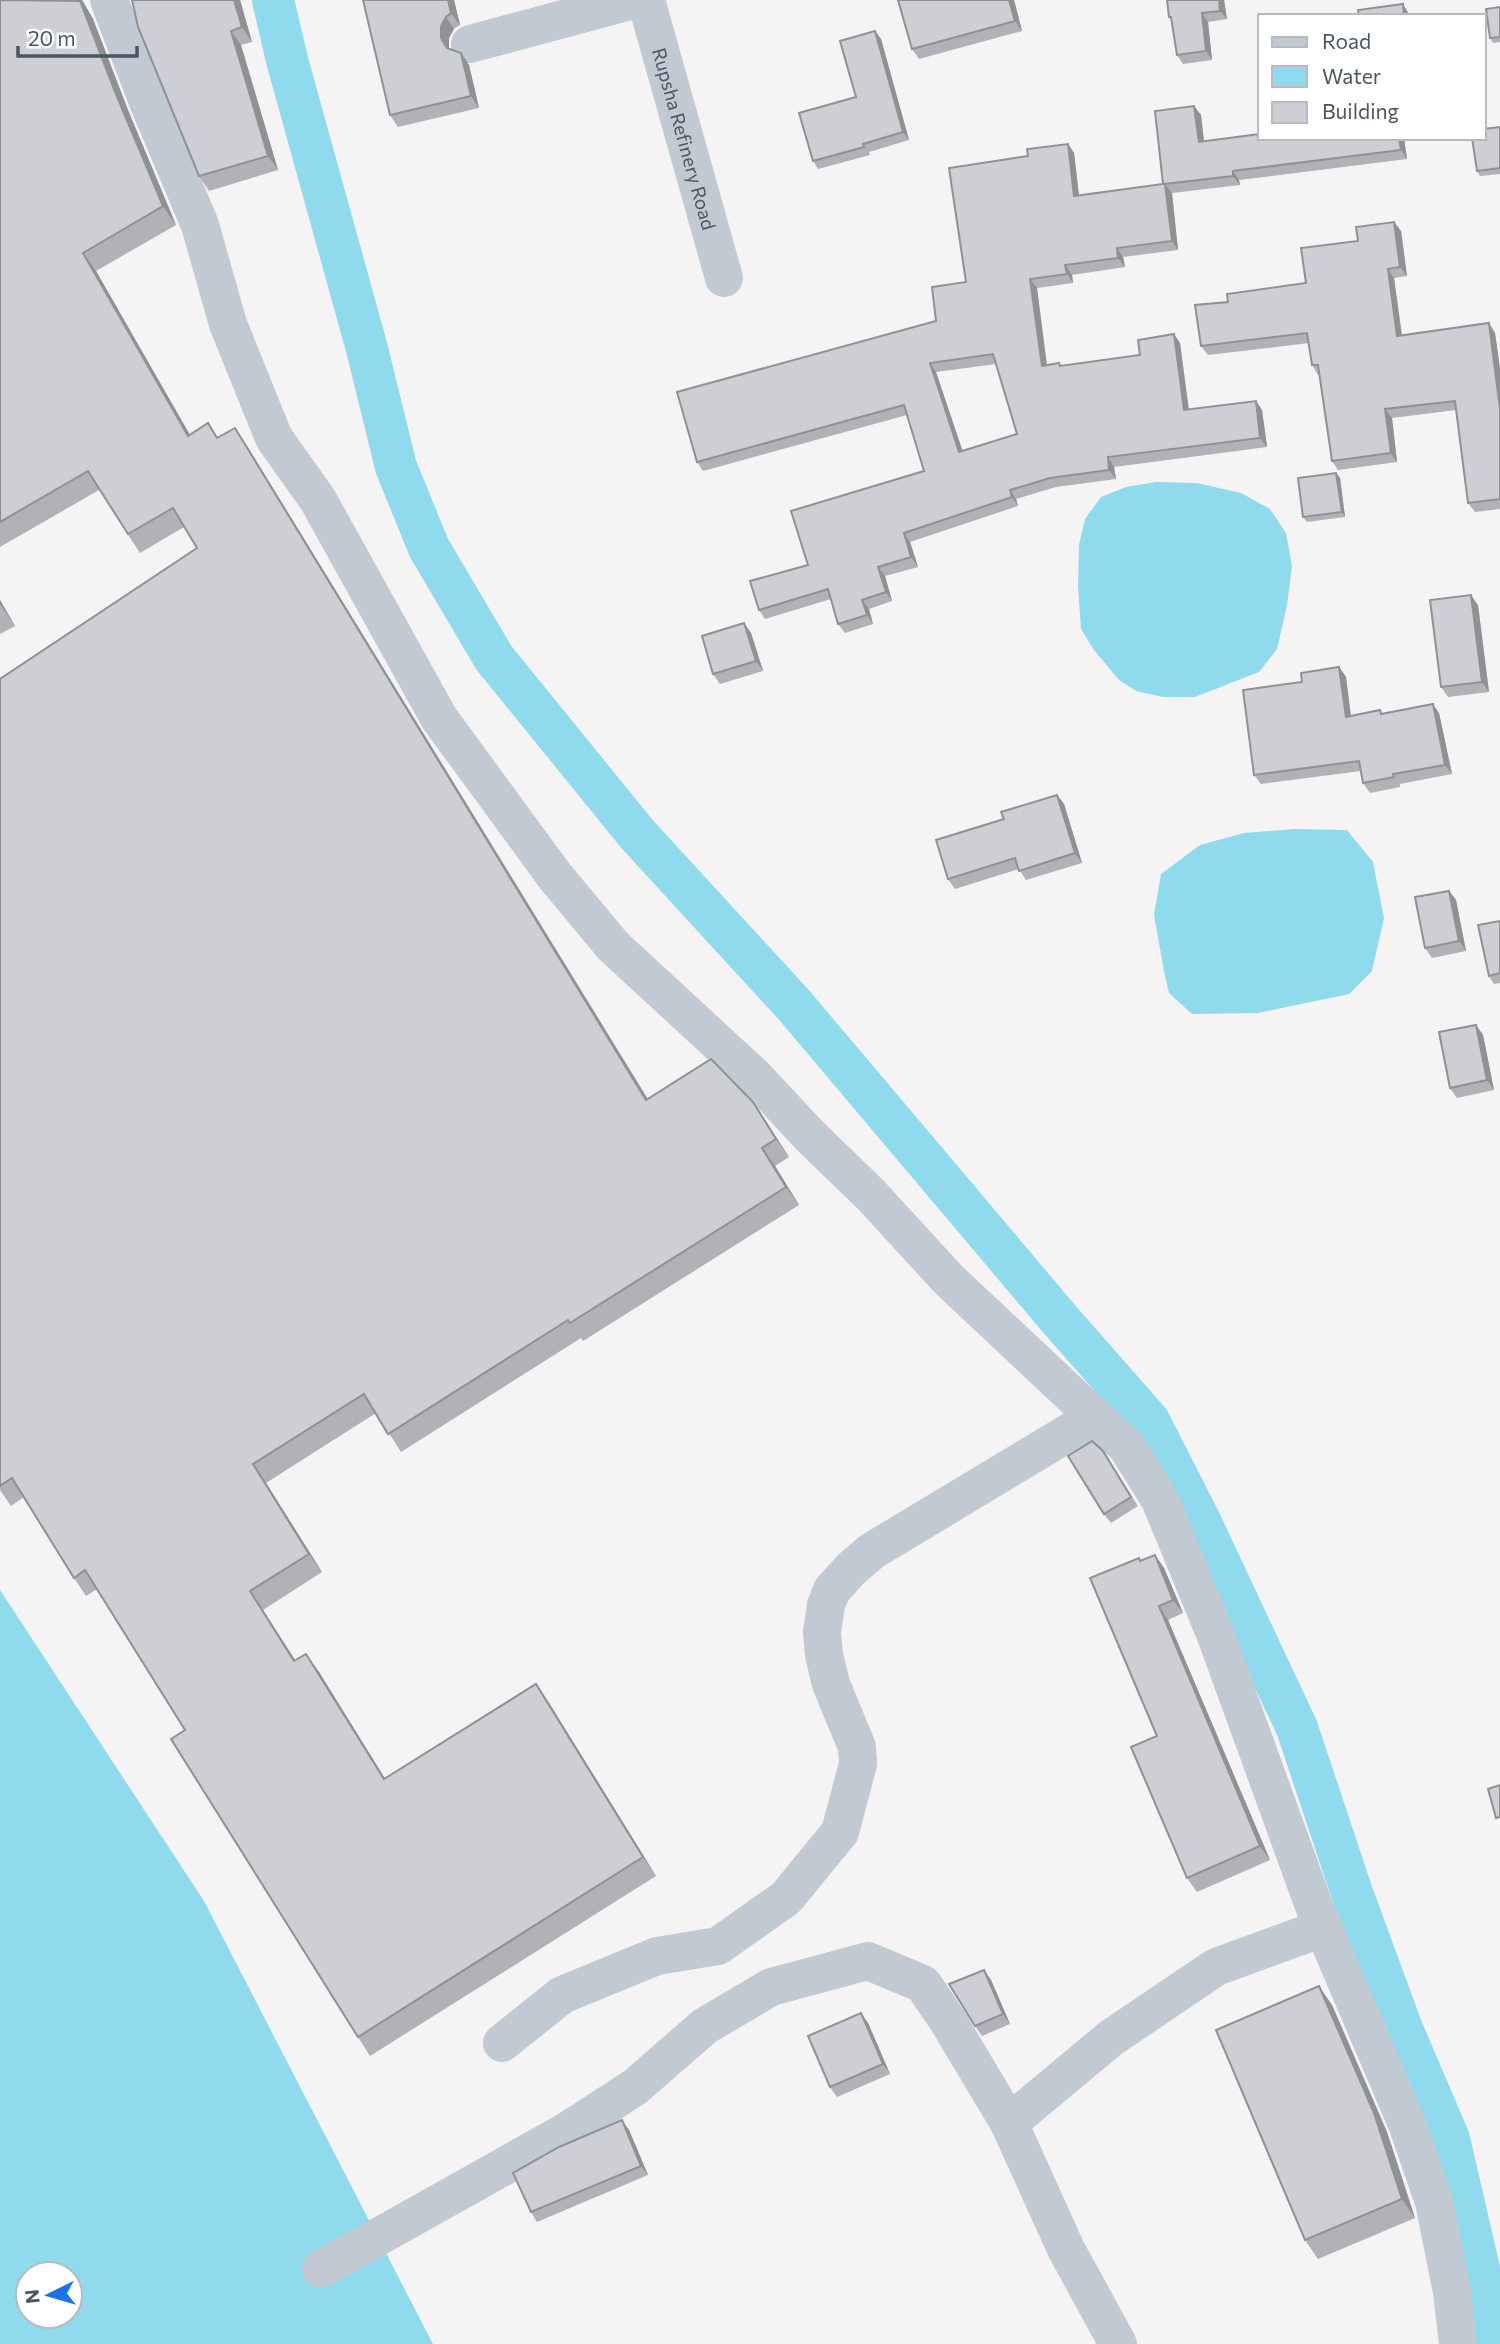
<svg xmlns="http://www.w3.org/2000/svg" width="1500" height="2344" font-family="Commissioner,sans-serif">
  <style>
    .water { fill: #90daee; fill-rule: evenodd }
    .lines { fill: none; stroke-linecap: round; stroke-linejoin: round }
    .canal { stroke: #90daee; stroke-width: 42 }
    .minor { stroke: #c1cad2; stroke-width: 38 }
    .wall { fill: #b0b2b7; fill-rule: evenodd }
    .shaded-wall { fill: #909195 }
    .building { fill: #cdcfd5; stroke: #909195; stroke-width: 2; fill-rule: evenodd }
    .labels { text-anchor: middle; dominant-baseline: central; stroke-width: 7; stroke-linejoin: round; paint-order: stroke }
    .street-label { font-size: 19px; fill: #4a5661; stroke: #fff }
  </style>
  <rect width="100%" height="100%" fill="#f5f3f3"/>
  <g class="water">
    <path d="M1156,482L1197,483L1241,493L1270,509L1286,533L1292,566L1287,605L1277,649L1259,672L1195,697H1163L1136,691L1119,680L1094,650L1081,629L1078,586L1079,545L1085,519L1101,497L1126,487Z"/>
    <path d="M1294,829L1347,830L1373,862L1384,918L1372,971L1349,994L1258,1013L1192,1014L1169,993L1164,971L1154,915L1161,874L1200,845L1244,833Z"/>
    <path d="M0,1590L204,1901L433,2344H0ZM28,2274H70V2316H28Z"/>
  </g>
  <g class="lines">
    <path class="canal" d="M273,0L287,60L367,349L396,467L429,548L494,658L637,834L794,1005L1061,1321L1149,1421L1199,1519L1297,1728L1352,1893L1402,2029L1449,2139L1485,2295L1492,2344"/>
    <g class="minor">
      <path d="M109,0L148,102L200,225L228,324L274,438L318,500L439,718L554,875L613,946L755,1077L810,1136L871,1195L949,1280L1127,1447L1160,1500L1216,1636L1314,1906L1407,2124L1434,2202L1452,2292L1458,2344"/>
      <path id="s1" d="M646,0L724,278"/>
      <path d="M470,44L634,0"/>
      <path d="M502,2043L562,1995L657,1956L718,1946L786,1898L840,1832L858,1764L857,1747L831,1684L824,1655L822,1632L826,1605L832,1590L851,1569L872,1551L1093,1418"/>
      <path d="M1009,2123L1066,2249L1118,2344"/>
      <path d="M321,2269L567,2131L635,2087L705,2026L771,1987L868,1961L923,1984L948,2021L1009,2123L1111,2038L1216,1967L1323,1928"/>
    </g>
  </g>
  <g class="wall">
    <path d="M0,0H82L93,19L128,110L176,225L96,271L189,435L208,423L218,438L247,446L648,1099L753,1102L789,1157L775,1166L799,1205L583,1341L581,1338L401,1452L376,1413L266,1483L322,1572L263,1610L295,1660L319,1672L385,1779L549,1703L656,1876L370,2056L358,2037L185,1730L97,1589L86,1596L74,1578L24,1497L11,1506L0,1490V679L197,548L184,527L140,553L99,490L0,547Z"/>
    <path d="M240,0L252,42L241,45L278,170L209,191L199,176L138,27Z"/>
    <path d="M363,0H454L460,25L454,29L449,38V49L461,53L469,65L479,108L398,127L390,115Z"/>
    <path d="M1014,0L1022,31L919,59L912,49Z"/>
    <path d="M1167,0H1224L1227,19L1208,22L1212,60L1183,64L1177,55L1172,20L1169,17Z"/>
    <path d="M1500,7V42L1493,43L1490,38Z"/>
    <path d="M875,31L881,39L909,140L869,152L870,155L818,169L813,161L856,97Z"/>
    <path d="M1194,106L1201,115L1204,141L1404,138L1407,159L1239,180L1240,185L1172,193L1178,250L1123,257L1125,267L1072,275L1073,283L1037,288L1047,365L1061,366L1140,355L1180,343L1189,410L1256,401L1262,410L1267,447L1114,467L1116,479L1056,487L1016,499L1018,506L910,542L918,567L885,576L892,601L869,609L873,624L845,633L838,624L831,599L765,619L759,610L808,565L924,471L907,415L703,471L697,462L936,321L966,282L1028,156L1068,144L1074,153L1079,195L1163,184ZM996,364L1017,434L962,451L936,372Z"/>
    <path d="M1500,127V174L1480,176L1477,171Z"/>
    <path d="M1394,222L1401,231L1407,276L1394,278L1402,335L1495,333L1500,369V509L1475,512L1468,503L1456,410L1392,418L1397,462L1338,470L1332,461L1320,374L1318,375L1312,365L1309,343L1208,355L1201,346L1228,302L1306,283L1358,241Z"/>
    <path d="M1336,473L1340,478L1345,517L1307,522L1303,517Z"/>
    <path d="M0,600L15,626L0,634Z"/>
    <path d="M1478,605L1489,692L1448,697L1441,687Z"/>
    <path d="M744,623L751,633L763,671L720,684L713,674Z"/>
    <path d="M1339,667L1346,677L1351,716L1383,713H1439L1452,774L1400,784V787L1370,793L1363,783L1361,771L1261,784L1254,775L1302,682Z"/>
    <path d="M1057,795L1064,804L1082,863L1026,880L1019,869L955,889L948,879L1004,819Z"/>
    <path d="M1449,891L1456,900L1466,951L1432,958L1425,948Z"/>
    <path d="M1500,921V983L1494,984L1489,976Z"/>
    <path d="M1476,1025L1483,1035L1494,1090L1457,1098L1450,1088Z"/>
    <path d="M1103,1451L1138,1506L1111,1523L1104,1514Z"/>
    <path d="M1155,1555L1164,1568L1183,1613L1168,1620L1270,1860L1197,1892L1187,1878L1157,1736L1139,1558L1141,1561Z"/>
    <path d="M984,1970L991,1980L1010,2024L982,2036L975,2026Z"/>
    <path d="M1332,2005L1387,2132L1415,2218L1318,2259L1305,2240Z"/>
    <path d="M868,2023L890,2074L837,2097L830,2087Z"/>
    <path d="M629,2130L648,2175L537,2222L531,2212Z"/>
  </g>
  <g class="shaded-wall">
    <path d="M80,0H82L93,19L128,110L176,225L163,206L115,92Z"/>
    <path d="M234,0H240L252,42L242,27Z"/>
    <path d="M448,0H454L460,25L451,13Z"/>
    <path d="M1009,0H1014L1022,31L1015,21Z"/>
    <path d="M1219,0H1224L1227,19L1220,11Z"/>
    <path d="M1403,4L1409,14L1410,16H1404Z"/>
    <path d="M1202,13L1208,22L1212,60L1206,51Z"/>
    <path d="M446,17L454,29L449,38V50L455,60L441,38V26Z"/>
    <path d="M231,31L241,45L278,170L268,156Z"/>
    <path d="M875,31L881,39L909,140L903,132Z"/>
    <path d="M461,53L469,65L479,108L471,96Z"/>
    <path d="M1194,106L1201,115L1205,151L1199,142Z"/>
    <path d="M1399,138H1404L1407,159L1401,150Z"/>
    <path d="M1068,144L1074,153L1080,205L1074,196Z"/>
    <path d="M1233,171L1239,180L1240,185L1233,176Z"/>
    <path d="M1165,184L1172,193L1178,250L1172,241Z"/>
    <path d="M1394,222L1401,231L1407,276L1400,267Z"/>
    <path d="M1117,248L1123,257L1125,267L1118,258Z"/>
    <path d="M83,253L96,271L201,454L188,436Z"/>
    <path d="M1065,265L1072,275L1073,283L1067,274Z"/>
    <path d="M1388,269L1394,278L1403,345L1397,336Z"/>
    <path d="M1030,279L1037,288L1048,375L1042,366Z"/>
    <path d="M1489,323L1495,333L1500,369V409Z"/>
    <path d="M1174,334L1180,343L1190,420L1184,410Z"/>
    <path d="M930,363L936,372L966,461L959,452Z"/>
    <path d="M1256,401L1262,410L1267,447L1260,438Z"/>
    <path d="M1385,409L1392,418L1397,462L1391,453Z"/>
    <path d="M235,428L247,446L659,1118L646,1100Z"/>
    <path d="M1108,457L1114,467L1116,479L1109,470Z"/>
    <path d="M1336,473L1340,478L1345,517L1342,512Z"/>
    <path d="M1010,490L1016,499L1018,506L1012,497Z"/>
    <path d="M904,533L910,542L918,567L911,557Z"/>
    <path d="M878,567L885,576L892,601L886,592Z"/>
    <path d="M1471,595L1478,605L1489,692L1482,682Z"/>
    <path d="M0,600L15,626L2,607L0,604Z"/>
    <path d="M862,600L869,609L873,624L867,615Z"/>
    <path d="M744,623L751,633L763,671L756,661Z"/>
    <path d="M1339,667L1346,677L1352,726L1346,717Z"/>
    <path d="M1433,704L1439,713L1452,774L1445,765Z"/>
    <path d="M1057,795L1064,804L1082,863L1075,853Z"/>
    <path d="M1449,891L1456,900L1466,951L1459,941Z"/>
    <path d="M1476,1025L1483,1035L1494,1090L1487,1080Z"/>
    <path d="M753,1102L765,1120L789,1157L776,1139Z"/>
    <path d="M762,1148L775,1166L799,1205L786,1187Z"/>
    <path d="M253,1464L266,1483L322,1572L309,1554Z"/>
    <path d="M1155,1555L1164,1568L1183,1613L1173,1600Z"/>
    <path d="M250,1591L263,1610L307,1679L294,1661Z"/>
    <path d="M1159,1606L1168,1620L1270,1860L1260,1846Z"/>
    <path d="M306,1654L319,1672L397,1798L384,1779Z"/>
    <path d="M536,1684L549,1703L656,1876L643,1857Z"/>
    <path d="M984,1970L991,1980L1010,2024L1003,2014Z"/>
    <path d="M1319,1986L1332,2005L1387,2132L1415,2218L1402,2199Z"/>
    <path d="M861,2013L868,2023L890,2074L883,2064Z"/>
    <path d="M622,2120L629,2130L648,2175L641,2166Z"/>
  </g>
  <g class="building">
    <path d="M0,0L80,1L115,92L163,206L83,253L188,436L208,423L217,438L235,428L646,1100L711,1059L753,1102L776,1139L762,1148L786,1187L570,1323L568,1320L388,1434L364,1394L253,1464L309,1554L250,1591L294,1661L306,1654L384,1779L536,1684L643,1857L358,2037L171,1739L185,1730L85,1570L74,1578L12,1478L0,1486V679L197,548L173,508L128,534L88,471L0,522Z"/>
    <path d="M132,0H234L242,27L231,31L268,156L199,176L138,27Z"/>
    <path d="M363,0H448L451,13L446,17L441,26V38L447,48L461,53L471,96L390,115Z"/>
    <path d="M898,0H1009L1015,21L912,49Z"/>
    <path d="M1167,0H1219L1220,11L1202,13L1206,51L1177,55L1171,17H1169Z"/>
    <path d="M1403,4L1404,16H1359L1358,10Z"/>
    <path d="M1500,7V37L1490,38L1486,9Z"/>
    <path d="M875,31L903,132L863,144L864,147L813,161L799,113L856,97L840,41Z"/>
    <path d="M1194,106L1199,142L1260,134V138H1399L1401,150L1233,171V176L1165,184L1172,241L1117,248L1118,258L1065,265L1067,274L1030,279L1042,366L1059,363L1060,366L1140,355L1138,340L1174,334L1184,410L1256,401L1260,438L1108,457L1109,470L1050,478L1010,490L1012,497L904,533L911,557L878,567L886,592L862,600L867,615L838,624L828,589L759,610L750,581L808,565L791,511L924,471L904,405L697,462L677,392L936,321L932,287L966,282L949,168L1028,156L1027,149L1068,144L1074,196L1163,184L1155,111ZM993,354L1017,434L959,452L930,363Z"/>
    <path d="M1500,127V168L1477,171L1472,138H1484V129Z"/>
    <path d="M1394,222L1400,267L1388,269L1397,336L1489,323L1500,409V499L1468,503L1455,401L1385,409L1391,453L1332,461L1318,365H1312L1307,333L1201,346L1195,305L1228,302L1227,294L1306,283L1301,248L1358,241L1356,227Z"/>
    <path d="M1336,473L1342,512L1303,517L1298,478Z"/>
    <path d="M1471,595L1482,682L1441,687L1430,600Z"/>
    <path d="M744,623L756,661L713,674L702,636Z"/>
    <path d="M1339,667L1346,717L1380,710L1381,714L1433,704L1445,765L1393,774L1394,777L1363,783L1359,761L1254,775L1243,690L1302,682L1301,673Z"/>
    <path d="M1057,795L1075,853L1019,871L1015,858L948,879L936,840L1004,819L1001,812Z"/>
    <path d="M1449,891L1459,941L1425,948L1415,897Z"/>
    <path d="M1500,921V973L1489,976L1478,925Z"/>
    <path d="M1476,1025L1487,1080L1450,1088L1439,1032Z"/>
    <path d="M1092,1441L1103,1451L1131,1497L1104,1514L1068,1456Z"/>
    <path d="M1155,1555L1173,1600L1159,1606L1260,1846L1187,1878L1131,1747L1157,1736L1090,1578L1139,1558L1140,1561Z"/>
    <path d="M1500,1785V1817L1496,1818L1488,1789Z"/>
    <path d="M984,1970L1003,2014L975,2026L949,1984Z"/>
    <path d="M1319,1986L1374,2113L1402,2199L1305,2240L1216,2030Z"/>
    <path d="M861,2013L883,2064L830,2087L808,2036Z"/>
    <path d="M622,2120L641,2166L531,2212L513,2173L559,2147Z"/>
  </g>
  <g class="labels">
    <g class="street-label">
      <text stroke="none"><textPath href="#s1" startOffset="144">Rupsha Refinery Road</textPath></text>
    </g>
  </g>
  <rect x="1258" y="14" width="228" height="126" fill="#ffffff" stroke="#b7bbc0" stroke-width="2"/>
  <rect x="1272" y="37" width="35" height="10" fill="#c1cad2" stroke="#b7bbc0" stroke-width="2"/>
  <text x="1322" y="49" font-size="21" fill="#4a5661">Road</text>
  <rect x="1272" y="66" width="35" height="21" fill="#90daee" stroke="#b7bbc0" stroke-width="2"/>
  <text x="1322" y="84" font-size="21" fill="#4a5661">Water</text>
  <rect x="1272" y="102" width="35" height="21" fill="#cdcfd5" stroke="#b7bbc0" stroke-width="2"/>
  <text x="1322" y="119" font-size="21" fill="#4a5661">Building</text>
  <g transform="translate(49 2295) rotate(265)"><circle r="33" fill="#ffffff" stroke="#b7bbc0" stroke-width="2"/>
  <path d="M0-5L12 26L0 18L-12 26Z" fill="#1a73e8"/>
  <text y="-10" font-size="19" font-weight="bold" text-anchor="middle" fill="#4a5661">N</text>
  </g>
  <path d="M18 46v10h119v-10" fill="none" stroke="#4a5661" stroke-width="3.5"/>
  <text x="28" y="46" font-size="21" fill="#4a5661" stroke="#ffffff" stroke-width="5" paint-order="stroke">20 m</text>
</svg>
